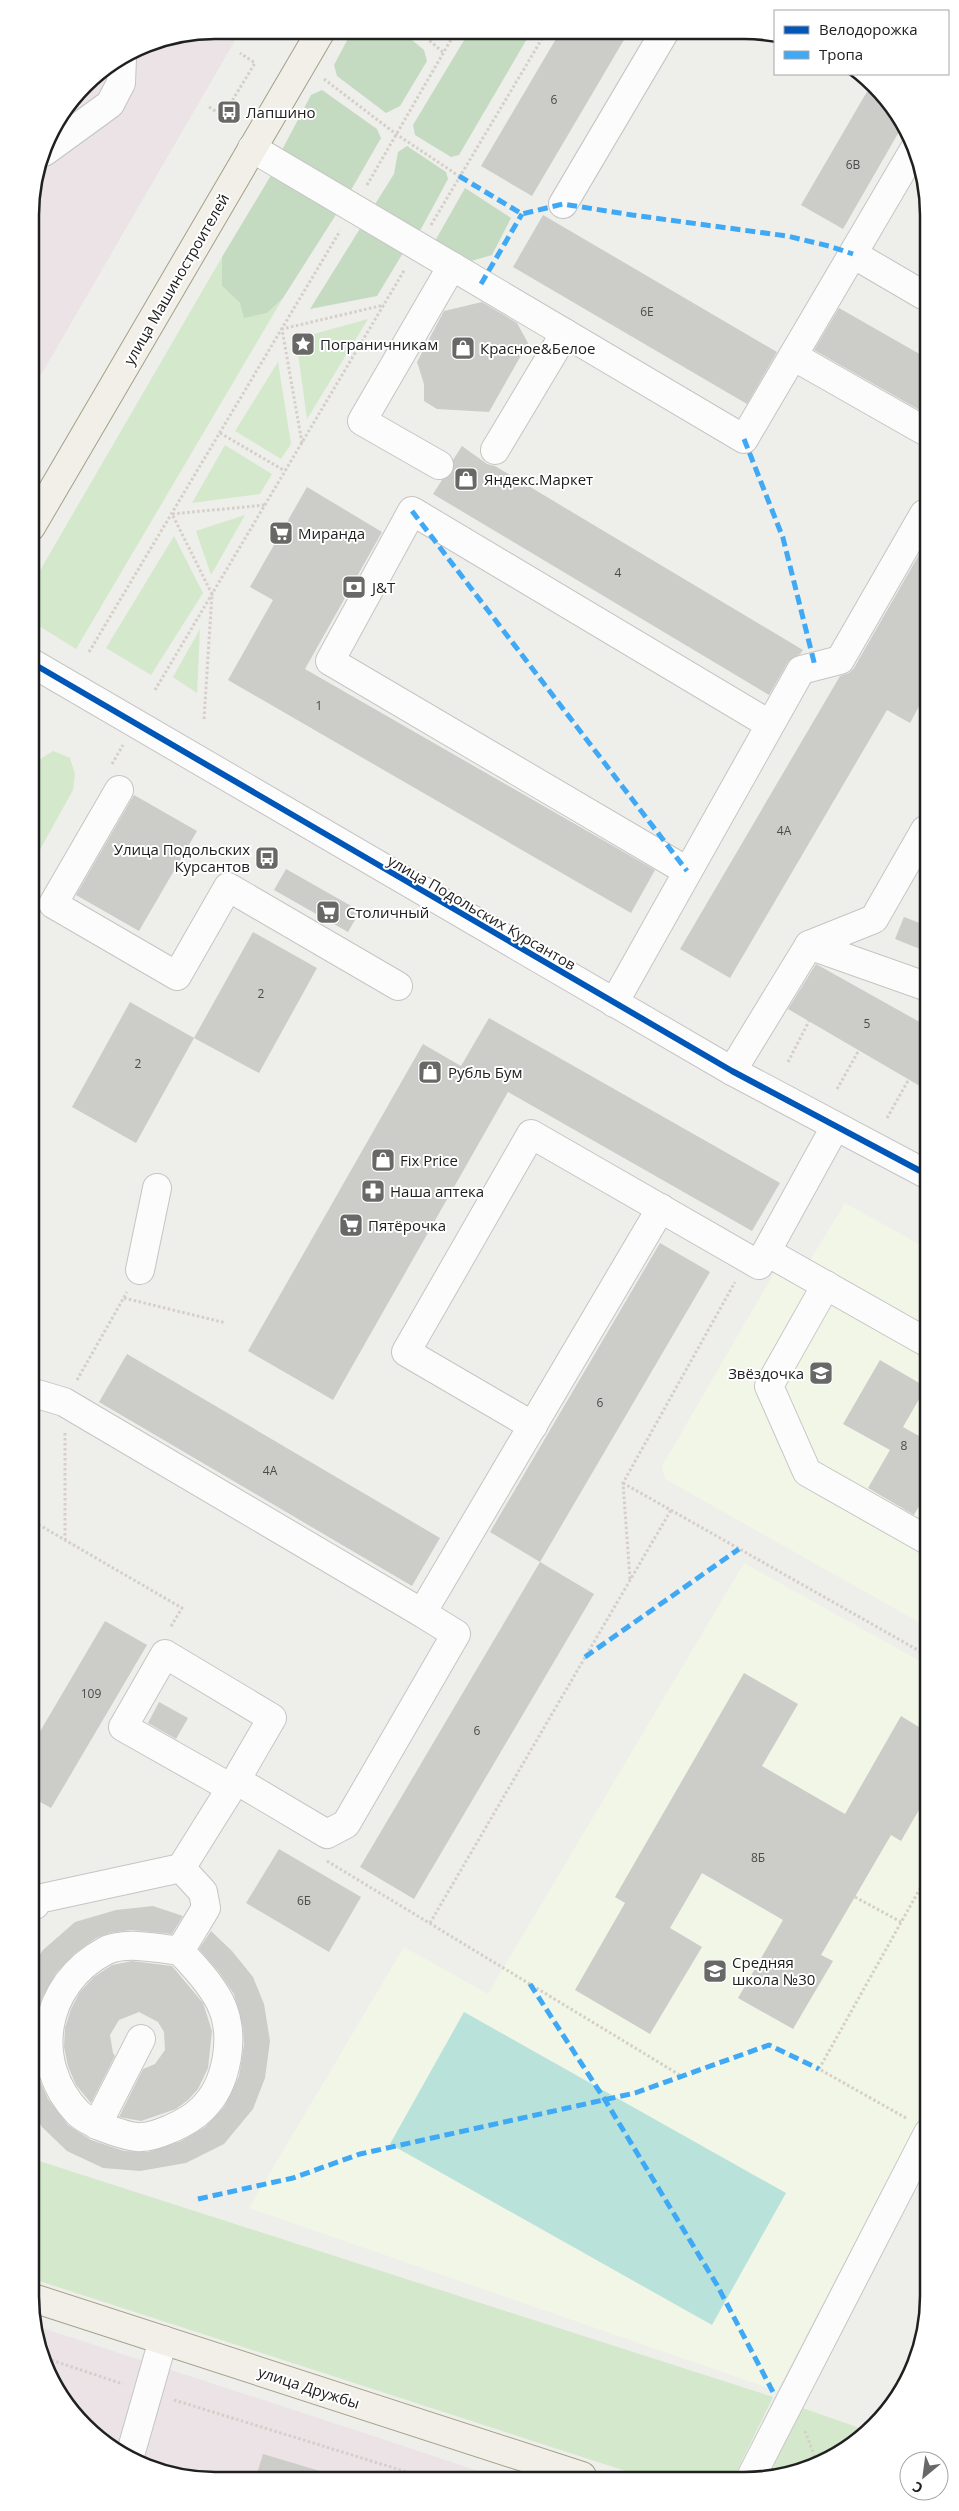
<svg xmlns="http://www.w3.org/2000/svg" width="959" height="2511" font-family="'Open Sans',sans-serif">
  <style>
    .industrial { fill: #ebe3e6 }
    .education { fill: #f2f6e7 }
    .grass { fill: #d4e9cb }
    .forest { fill: #c4dbc1 }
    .pitch { fill: #b9e2db }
    .building { fill: #ccccc9 }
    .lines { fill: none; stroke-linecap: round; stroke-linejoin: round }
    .minor-casing { stroke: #c5c5c4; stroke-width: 30 }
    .major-casing { stroke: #a3a188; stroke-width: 30 }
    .path { stroke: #d6cec9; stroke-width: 3; stroke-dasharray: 2.5 2.5; stroke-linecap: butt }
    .minor { stroke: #fcfcfc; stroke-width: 28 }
    .major { stroke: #f1efe7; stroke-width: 28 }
    .quiet { stroke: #3fa9f5; stroke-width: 5; stroke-dasharray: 10 5; stroke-linecap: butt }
    .cycleway-casing { stroke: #fff; stroke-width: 9 }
    .cycleway { stroke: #0057b8; stroke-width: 6 }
    .labels { text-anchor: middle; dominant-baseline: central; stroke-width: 4; stroke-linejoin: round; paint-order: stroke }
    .number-label { font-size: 12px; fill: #4b4b4a }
    .poi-label { font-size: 15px; fill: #202020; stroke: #fff; text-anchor: start }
    .street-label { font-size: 15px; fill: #202020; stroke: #fff }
    .rim { fill: none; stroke: #202020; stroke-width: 2.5 }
  </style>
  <rect width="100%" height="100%" fill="#eeeeea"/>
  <g class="industrial">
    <path d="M215,30H241L31,392L30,203L49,133L93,76L145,44Z"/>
    <path d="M36,2326L358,2431L493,2476L179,2477L133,2462L93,2435L55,2389L36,2344Z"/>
  </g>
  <g class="education">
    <path d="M845,1203L926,1248L927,1620L924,1625L665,1479L662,1466L777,1268L798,1280Z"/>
    <path d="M744,1563L927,1665L928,2102L777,2391L249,2208L404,1947L488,1994Z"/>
  </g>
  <g class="grass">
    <path d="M222,257V286L240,303L267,313L283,298L76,649L39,626L32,616L31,586Z"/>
    <path d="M368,319L307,419L296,339Z"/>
    <path d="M278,362L291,444L281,459L235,431Z"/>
    <path d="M225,445L272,474L260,494L192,503Z"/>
    <path d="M245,515L211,575L196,531Z"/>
    <path d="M174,536L203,593L151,675L106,648Z"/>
    <path d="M200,629L197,693L173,677Z"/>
    <path d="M53,751L70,758L75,774L73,790L32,864V769L36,762Z"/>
    <path d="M36,2160L773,2397L735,2475H638L36,2280Z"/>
    <path d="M794,2405L868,2431L847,2450L792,2475H762Z"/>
  </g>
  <g class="forest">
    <path d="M352,31H401L424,50L427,61L400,106L386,113L337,76L334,65Z"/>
    <path d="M469,32H531L459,155L451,157L415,135L413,125Z"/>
    <path d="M322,90L377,129L381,138L351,190L341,192L286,159L283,148L311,95Z"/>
    <path d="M407,146L446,172L448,179L421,229L413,234L372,209L394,174L398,152Z"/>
    <path d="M273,172L337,213L283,298L267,313L244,318L240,303L222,286V257Z"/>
    <path d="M465,188L511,218L492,255L471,261L435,241Z"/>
    <path d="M361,227L406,248L377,296L310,309Z"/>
  </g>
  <path class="pitch" d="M464,2012L786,2193L712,2325L390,2144Z"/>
  <g class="building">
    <path d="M560,32L628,33L532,196L481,166Z"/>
    <path d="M872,83L904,123L843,229L801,205Z"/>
    <path d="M543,215L777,352L747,404L513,267Z"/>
    <path d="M482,302L517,323L528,343L489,412L437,409L424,401V384L417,362L444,311Z"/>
    <path d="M839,308L923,356V412L814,350Z"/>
    <path d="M462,446L487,464L495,466L803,650L800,654L788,662L769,695L433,494L442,480L452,473L453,460Z"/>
    <path d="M307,487L382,532L305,669L655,870L631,913L228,680L273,600L250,587Z"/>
    <path d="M924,546V697L910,723L887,710L730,978L680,949L840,676L849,673L854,668Z"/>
    <path d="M134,795L197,831L139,931L76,895Z"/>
    <path d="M286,869L360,911L348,932L274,890Z"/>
    <path d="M904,917L925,925V951L895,939Z"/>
    <path d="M253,932L317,968L259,1073L194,1038Z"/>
    <path d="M816,964L925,1025V1089L788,1009Z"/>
    <path d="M130,1002L194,1038L136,1143L72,1107Z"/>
    <path d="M489,1018L780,1183L752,1231L508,1092L333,1400L248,1351L423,1044L461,1066Z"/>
    <path d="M660,1243L710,1272L540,1562L490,1532Z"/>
    <path d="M127,1354L440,1538L412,1586L99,1402Z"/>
    <path d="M880,1360L926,1387L903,1427L926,1440V1494L914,1515L868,1488L890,1450L843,1424Z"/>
    <path d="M540,1562L594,1594L414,1899L360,1867Z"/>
    <path d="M105,1621L147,1645L51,1808L35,1799V1740Z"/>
    <path d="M744,1673L798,1704L762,1766L845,1814L901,1716L927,1732V1796L901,1841L891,1835L821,1955L833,1961L793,2029L738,1998L783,1920L702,1873L670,1928L702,1947L650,2034L575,1990L625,1903L615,1897Z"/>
    <path d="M159,1702L188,1718L176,1739L148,1723Z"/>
    <path d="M279,1849L361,1897L329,1952L246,1903Z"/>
    <path d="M153,1906L183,1916L172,1934L131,1930L110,1933L96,1938L75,1953L56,1973L43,1996L35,2019V1962L43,1950L75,1922L116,1910Z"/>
    <path d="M211,1931L232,1951L253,1977L264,2004L270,2041L265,2078L253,2109L224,2144L186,2163L140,2171L103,2168L67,2151L42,2127L36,2117L35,2063L38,2077L48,2099L68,2125L91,2140L124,2151L148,2152L181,2141L205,2127L224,2107L239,2076L244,2045L243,2028L234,1994L219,1972L199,1949Z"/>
    <path d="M132,1961L172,1966L203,2003L212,2031L208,2068L198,2089L188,2100L176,2109L141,2121L119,2117L143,2069L155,2064L165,2050L164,2032L158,2022L139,2012L119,2020L110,2035L113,2053L115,2056L91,2103L76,2085L68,2066L64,2047L65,2028L71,2009L80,1992L94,1977L112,1965Z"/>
    <path d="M263,2454L323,2472V2477H256Z"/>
  </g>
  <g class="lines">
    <g class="minor-casing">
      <g id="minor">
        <path d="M252,148L744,439L915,148"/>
        <path d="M44,152L110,104L121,83L122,58"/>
        <path d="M563,204L664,33"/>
        <path d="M853,254L923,295"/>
        <path d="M793,356L923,430"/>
        <path d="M495,450L565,333"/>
        <path d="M439,465L362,421L452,266"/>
        <path d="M32,663L732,1071L926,1174"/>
        <path d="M119,790L53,904L177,976L228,887L398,986"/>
        <path d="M687,871L330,661L412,511L769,724"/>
        <path d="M809,945L925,986"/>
        <path d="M614,1003L801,670L840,660L924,514"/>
        <path d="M732,1071L809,945L874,919L925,830"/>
        <path d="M767,1252L926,1342"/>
        <path d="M140,1270L157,1188"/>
        <path d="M826,1285L769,1386L807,1472L927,1540"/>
        <path d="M34,1393L64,1402L422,1613"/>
        <path d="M533,1426L406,1352L531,1134L759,1265L835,1127"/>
        <path d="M231,1788L123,1727L165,1654L272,1718L236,1780"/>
        <path d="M35,1905L38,1899L181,1868L236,1780L327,1834L346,1824L456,1634L422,1613L661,1208"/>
        <path d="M141,2039L97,2125C91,2121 83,2118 78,2113C29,2062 43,1984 105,1951C124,1941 159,1948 180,1951L206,1908L203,1892L181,1868"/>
        <path d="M97,2125C110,2130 124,2136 137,2137C148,2138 161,2133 170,2129C182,2124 193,2118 202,2109C228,2084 236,2034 220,2002C210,1983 195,1967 180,1951"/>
        <path d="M129,2459L163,2340"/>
        <path d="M752,2475L928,2133"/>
      </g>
    </g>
    <g class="major-casing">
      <g id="major">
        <path d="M31,527L321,31"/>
        <path d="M36,2299L582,2476"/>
      </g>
    </g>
    <g class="path">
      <path d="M418,31L444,53"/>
      <path d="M324,79L396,134L459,176"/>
      <path d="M209,107L223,116L255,63L240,53"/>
      <path d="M367,185L456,31"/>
      <path d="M431,225L546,32"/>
      <path d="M220,433L285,471"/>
      <path d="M302,443L282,329L384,305"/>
      <path d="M89,652L340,231"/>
      <path d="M155,690L405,269"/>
      <path d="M921,703L924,705"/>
      <path d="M204,719L212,594L172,514L265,505"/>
      <path d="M112,764L123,745"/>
      <path d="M788,1062L809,1021"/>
      <path d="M837,1089L859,1050"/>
      <path d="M887,1118L909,1079"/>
      <path d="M124,1298L226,1323"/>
      <path d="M77,1380L127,1292"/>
      <path d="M65,1433V1539"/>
      <path d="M623,1483L923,1653H927"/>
      <path d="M34,1522L182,1608L170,1628"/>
      <path d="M630,1579L623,1483L735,1282"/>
      <path d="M327,1861L683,2077"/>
      <path d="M855,1897L901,1922"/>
      <path d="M430,1923L671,1510"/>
      <path d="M906,2118L819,2069L927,1876"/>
      <path d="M42,2357L123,2384"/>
      <path d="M174,2400L420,2476"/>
      <path d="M805,2431L817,2463"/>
    </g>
    <use href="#minor" class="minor"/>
    <use href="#major" class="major"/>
    <g class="quiet">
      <path d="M459,176L522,214L563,204L632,215L787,236L829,246L853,254"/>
      <path d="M481,284L522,214"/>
      <path d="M744,439L783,538L815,666"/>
      <path d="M412,511L687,871"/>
      <path d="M585,1657L739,1549"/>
      <path d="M530,1984L605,2100L717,2285L773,2392"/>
      <path d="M198,2199L293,2178L360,2154L635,2093L769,2045L819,2069"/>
    </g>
    <g class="cycleway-casing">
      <path id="cycleway" d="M32,663L732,1071L926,1174"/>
    </g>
    <use href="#cycleway" class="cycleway"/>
  </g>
  <defs>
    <g id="bus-square" transform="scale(1.25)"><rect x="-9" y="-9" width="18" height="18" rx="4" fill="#686867" stroke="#fff"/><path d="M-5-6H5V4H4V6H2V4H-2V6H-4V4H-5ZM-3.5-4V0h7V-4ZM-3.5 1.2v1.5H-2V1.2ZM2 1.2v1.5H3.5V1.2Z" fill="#fff"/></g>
    <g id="sight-square" transform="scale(1.25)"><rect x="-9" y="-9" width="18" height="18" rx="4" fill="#686867" stroke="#fff"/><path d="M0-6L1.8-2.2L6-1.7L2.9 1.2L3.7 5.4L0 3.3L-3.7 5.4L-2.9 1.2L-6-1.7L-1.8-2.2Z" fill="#fff"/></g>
    <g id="shop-square" transform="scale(1.25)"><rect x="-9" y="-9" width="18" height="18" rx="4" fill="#686867" stroke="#fff"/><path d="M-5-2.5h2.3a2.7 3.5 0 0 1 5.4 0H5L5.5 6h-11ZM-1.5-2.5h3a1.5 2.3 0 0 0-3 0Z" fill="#fff"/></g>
    <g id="supermarket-square" transform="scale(1.25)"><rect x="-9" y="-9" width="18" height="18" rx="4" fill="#686867" stroke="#fff"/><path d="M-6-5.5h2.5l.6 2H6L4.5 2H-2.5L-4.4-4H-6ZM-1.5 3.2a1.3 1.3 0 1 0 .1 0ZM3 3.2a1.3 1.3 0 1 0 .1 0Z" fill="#fff"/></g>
    <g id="bank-square" transform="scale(1.25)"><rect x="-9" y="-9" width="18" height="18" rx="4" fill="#686867" stroke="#fff"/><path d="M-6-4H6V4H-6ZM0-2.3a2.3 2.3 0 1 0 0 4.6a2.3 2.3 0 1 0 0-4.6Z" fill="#fff"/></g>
    <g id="pharmacy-square" transform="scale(1.25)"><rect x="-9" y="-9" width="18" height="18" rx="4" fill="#686867" stroke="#fff"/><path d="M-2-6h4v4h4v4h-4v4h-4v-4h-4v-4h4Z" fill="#fff"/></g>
    <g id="school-square" transform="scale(1.25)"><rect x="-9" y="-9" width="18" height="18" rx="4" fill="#686867" stroke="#fff"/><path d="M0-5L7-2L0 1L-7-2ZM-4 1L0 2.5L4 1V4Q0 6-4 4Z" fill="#fff"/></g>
  </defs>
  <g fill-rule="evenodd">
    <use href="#bus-square" x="229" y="112"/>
    <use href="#sight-square" x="303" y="344"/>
    <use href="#shop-square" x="463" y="348"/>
    <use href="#shop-square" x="466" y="479"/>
    <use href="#supermarket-square" x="281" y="533"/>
    <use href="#bank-square" x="354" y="587"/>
    <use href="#bus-square" x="267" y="858"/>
    <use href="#supermarket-square" x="328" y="912"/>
    <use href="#shop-square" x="430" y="1072"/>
    <use href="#shop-square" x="383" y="1160"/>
    <use href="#pharmacy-square" x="373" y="1191"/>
    <use href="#supermarket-square" x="351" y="1225"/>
    <use href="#school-square" x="821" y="1373"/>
    <use href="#school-square" x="715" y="1971"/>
  </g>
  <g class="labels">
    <g class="number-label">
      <text x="554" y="99">6</text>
      <text x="853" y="164">6В</text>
      <text x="647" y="311">6Е</text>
      <text x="618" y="572">4</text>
      <text x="319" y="705">1</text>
      <text x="784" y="830">4А</text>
      <text x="261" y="993">2</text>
      <text x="867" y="1023">5</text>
      <text x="138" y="1063">2</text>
      <text x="600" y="1402">6</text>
      <text x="904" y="1445">8</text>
      <text x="270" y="1470">4А</text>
      <text x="91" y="1693">109</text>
      <text x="477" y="1730">6</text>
      <text x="758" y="1857">8Б</text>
      <text x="304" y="1900">6Б</text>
    </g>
    <g class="poi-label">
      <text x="246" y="112">Лапшино</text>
      <text x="320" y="344">Пограничникам</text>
      <text x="480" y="348">Красное&amp;Белое</text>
      <text x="484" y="479">Яндекс.Маркет</text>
      <text x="298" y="533">Миранда</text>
      <text x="372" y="587">J&amp;T</text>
      <text x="250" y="849" text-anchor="end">Улица Подольских<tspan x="250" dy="17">Курсантов</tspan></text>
      <text x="346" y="912">Столичный</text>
      <text x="448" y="1072">Рубль Бум</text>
      <text x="400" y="1160">Fix Price</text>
      <text x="390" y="1191">Наша аптека</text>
      <text x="368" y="1225">Пятёрочка</text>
      <text x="804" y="1373" text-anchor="end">Звёздочка</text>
      <text x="732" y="1962">Средняя<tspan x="732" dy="17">школа №30</tspan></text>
    </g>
    <g class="street-label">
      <text transform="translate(176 279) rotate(-60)">улица Машиностроителей</text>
      <text transform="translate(482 912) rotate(30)">улица Подольских Курсантов</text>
      <text transform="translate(309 2387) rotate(18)">улица Дружбы</text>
    </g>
  </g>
  <path d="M0 0H959V2511H0ZM215 39H744A176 176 0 0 1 920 215V2296A176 176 0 0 1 744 2472H215A176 176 0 0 1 39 2296V215A176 176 0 0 1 215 39Z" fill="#fff" fill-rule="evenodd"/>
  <path class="rim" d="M215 39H744A176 176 0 0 1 920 215V2296A176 176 0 0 1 744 2472H215A176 176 0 0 1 39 2296V215A176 176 0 0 1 215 39Z"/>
  <rect x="774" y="10" width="175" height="65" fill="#ffffff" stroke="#a6a6a6"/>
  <rect x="784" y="26" width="25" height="8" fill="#0057b8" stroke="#a6a6a6"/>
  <text x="819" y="35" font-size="15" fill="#202020">Велодорожка</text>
  <rect x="784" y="51" width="25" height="8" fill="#3fa9f5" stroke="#a6a6a6"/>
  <text x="819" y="60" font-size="15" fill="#202020">Тропа</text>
  <g transform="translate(924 2476) rotate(209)"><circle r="24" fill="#ffffff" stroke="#a6a6a6"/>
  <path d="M0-4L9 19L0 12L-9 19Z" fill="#686867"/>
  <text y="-8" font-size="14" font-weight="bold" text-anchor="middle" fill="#202020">С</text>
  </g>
</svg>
